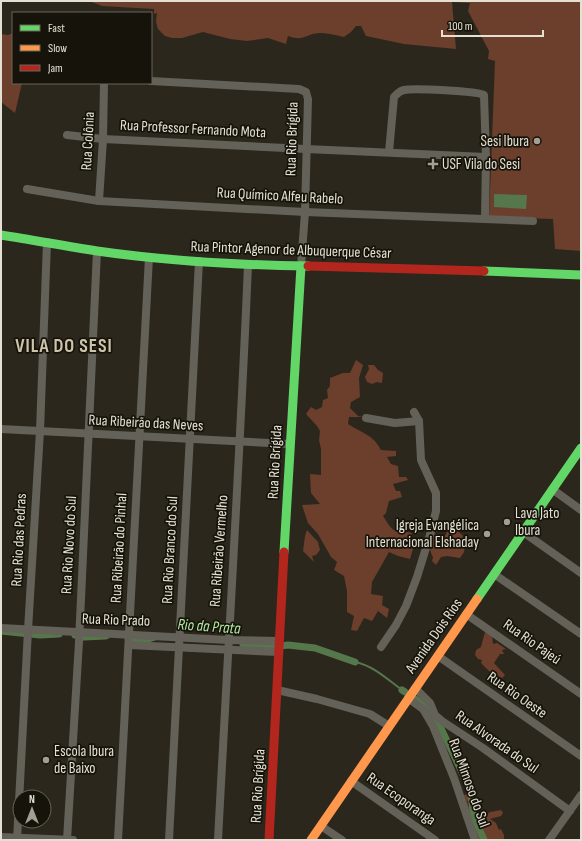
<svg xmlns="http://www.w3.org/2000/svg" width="582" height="841" font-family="'Sofia Sans Condensed',sans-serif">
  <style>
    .green { fill: #6c3e2c }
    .water { fill: #56774b }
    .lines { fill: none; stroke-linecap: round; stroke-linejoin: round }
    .stream { stroke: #56774b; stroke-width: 2 }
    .canal { stroke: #56774b; stroke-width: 7 }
    .street { stroke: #646158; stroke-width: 8 }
    .fast { stroke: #63d668; stroke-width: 9 }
    .slow { stroke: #ff974d; stroke-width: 9 }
    .jam { stroke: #b3261e; stroke-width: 9 }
    .poi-dot { fill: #a39f93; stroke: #16130a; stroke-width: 1.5 }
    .labels { text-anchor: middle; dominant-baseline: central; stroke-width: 3.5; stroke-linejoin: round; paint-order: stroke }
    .street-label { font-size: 15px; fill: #e4e0d3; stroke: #16130a }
    .poi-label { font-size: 15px; fill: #e4e0d3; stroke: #16130a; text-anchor: start }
    .water-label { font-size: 16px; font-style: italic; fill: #b0e8a1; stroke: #16130a }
    .district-label { font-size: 19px; font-weight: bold; letter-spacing: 1px; fill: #cdc4ac; stroke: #16130a }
  </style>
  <rect width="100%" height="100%" fill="#2b271c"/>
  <g class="green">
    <path d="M89,1H581V251L555,249L553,219L489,217L495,61L488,59L489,51L468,11L470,3L452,2L456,49L404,44L366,36L361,26H356L351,32L344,37C335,35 327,33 319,33C305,34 304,42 288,36L286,44L268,38L247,41L230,39L203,32L182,38H172L165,36L158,29L156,22L157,13L154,14V9L102,6Z"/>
    <path d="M13,33V83H22L15,113L1,102V34L8,35Z"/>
    <path d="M356,360L363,365L359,378L360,397L351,402L350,408L358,416L363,417H349L348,424C361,433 373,434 381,450L396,451V456L387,457L391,464L398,466L399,477H406L408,480L393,484L396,491H400L402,497L389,501L386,513L383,516C386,520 390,529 396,531C400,532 406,531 412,533L407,543L413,549L410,559L398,556L389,552L372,582L371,594L383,596L382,605L389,609L387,618L378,611L372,621L364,618L357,631L351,630L354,616L347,612V591L344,576L334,570L337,562L331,557L318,534L308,523L302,505L320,504L311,493L310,474L321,475V449L319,440L320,431L317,426L306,414L311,407L316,410L322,407L323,400L328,398L327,390L330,386V378L343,373H350Z"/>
    <path d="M368,365H374L378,370L383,373L382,383L377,382L372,384L367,382L365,377L369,369Z"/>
    <path d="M451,524L463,536L462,543L465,545L464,552L460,558L447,556L441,557L436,565L432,561L433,557C428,548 430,543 434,533L444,538Z"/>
    <path d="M307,530L318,542L320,550L316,555L312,556L314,562L303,551L305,536Z"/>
    <path d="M485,632L492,635L493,644L497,643L506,649L502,650L504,654H500L494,663L505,675L502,678L489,671L481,663L482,660L478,659L475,655L476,650L481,647Z"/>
    <path d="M469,793L471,799L467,801L469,807L475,805L476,812L482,817L490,812L501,810L503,813L501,816L490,819L496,823L499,830L501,829L504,835V840H476L462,796Z"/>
  </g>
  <path class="water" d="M494,194L527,195L526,209L494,207Z"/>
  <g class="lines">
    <path class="stream" d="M355,662C374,666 387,679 402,690"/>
    <g class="canal">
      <path d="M1,631L40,635L59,634"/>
      <path d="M75,635L84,637L106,636"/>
      <path d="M128,638L145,640L155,637"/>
      <path d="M243,644L273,647L288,645L315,648L355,662"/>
      <path d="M402,690L405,692"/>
      <path d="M415,699L431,710L436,718L470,789L474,817L484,840"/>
    </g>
    <g class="street">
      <path d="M151,81L299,89L306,92L308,99L305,212L301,266"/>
      <path d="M67,135L103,139L306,149L486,157"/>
      <path d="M389,152L394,97C397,94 399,91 404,90C413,88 477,91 484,95L486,157L485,219"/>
      <path d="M27,189L99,201L305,212L533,221"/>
      <path d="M99,201L103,139L104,83"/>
      <path d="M366,418L395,423L419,421"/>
      <path d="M1,429L290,444"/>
      <path d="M552,489L581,510"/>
      <path d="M523,532L581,573"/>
      <path d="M494,574L581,634"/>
      <path d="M466,614L581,694"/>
      <path d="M1,628L228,640L279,641"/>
      <path d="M129,645L278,652"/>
      <path d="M381,647L396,625L406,606L417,577L430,535L436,511V493L421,460L419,421L414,412"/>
      <path d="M438,656L581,756"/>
      <path d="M415,688L430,703L435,715L442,721L483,748L570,811"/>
      <path d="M277,690L317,699L370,714L389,726"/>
      <path d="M408,698L423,709L433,726L454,778L475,840"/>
      <path d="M351,781L435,840"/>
      <path d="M321,826L342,840"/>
      <path d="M1,837L73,840"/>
      <path d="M17,840L28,630L40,431L47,242"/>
      <path d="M67,840L79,642L97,251"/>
      <path d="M118,840L149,257"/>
      <path d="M169,840L199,261"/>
      <path d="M218,840C228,648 240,456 248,265"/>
      <path d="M549,840L581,795"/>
    </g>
    <g class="fast">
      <path d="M1,235C33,240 65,246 97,251C167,261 238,265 308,266"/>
      <path d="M484,271L581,275"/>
      <path d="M284,552L301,266"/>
      <path d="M477,599L581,448"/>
    </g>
    <path class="slow" d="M311,840L477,599"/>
    <g class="jam">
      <path d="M308,266L484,271"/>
      <path d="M269,840L284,552"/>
    </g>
  </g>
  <g class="poi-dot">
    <circle cx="537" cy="141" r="4"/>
    <path d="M431 158h4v4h4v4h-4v4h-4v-4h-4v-4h4z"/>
    <circle cx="507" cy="522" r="4"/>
    <circle cx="487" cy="534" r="4"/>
    <circle cx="46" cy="760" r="4"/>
  </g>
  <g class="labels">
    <g class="street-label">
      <text transform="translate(193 129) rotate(3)">Rua Professor Fernando Mota</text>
      <text transform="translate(292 139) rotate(-88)">Rua Rio Brígida</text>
      <text transform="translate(88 141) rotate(-87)">Rua Colônia</text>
      <text transform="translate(280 196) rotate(3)">Rua Químico Alfeu Rabelo</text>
      <text transform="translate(291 250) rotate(2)">Rua Pintor Agenor de Albuquerque César</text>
      <text transform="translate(146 423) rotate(3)">Rua Ribeirão das Neves</text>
      <text transform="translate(275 462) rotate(-87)">Rua Rio Brígida</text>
      <text transform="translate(19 540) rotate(-87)">Rua Rio das Pedras</text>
      <text transform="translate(69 545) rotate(-87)">Rua Rio Novo do Sul</text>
      <text transform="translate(119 548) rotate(-87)">Rua Ribeirão do Pinhal</text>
      <text transform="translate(170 550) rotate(-87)">Rua Rio Branco do Sul</text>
      <text transform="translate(219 551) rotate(-86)">Rua Ribeirão Vermelho</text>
      <text transform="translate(116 620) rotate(2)">Rua Rio Prado</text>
      <text transform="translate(434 636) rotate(-55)">Avenida Dois Rios</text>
      <text transform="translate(532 642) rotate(35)">Rua Rio Pajeú</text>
      <text transform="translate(517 695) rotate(35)">Rua Rio Oeste</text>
      <text transform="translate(497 742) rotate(35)">Rua Alvorada do Sul</text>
      <text transform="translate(469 783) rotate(70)">Rua Mimoso do Sul</text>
      <text transform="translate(258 786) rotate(-87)">Rua Rio Brígida</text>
      <text transform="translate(401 799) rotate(35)">Rua Ecoporanga</text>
    </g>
    <g class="poi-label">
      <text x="529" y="141" text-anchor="end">Sesi Ibura</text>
      <text x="442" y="164">USF Vila do Sesi</text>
      <text x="515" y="513">Lava Jato<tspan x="515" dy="17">Ibura</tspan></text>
      <text x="479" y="525" text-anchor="end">Igreja Evangélica<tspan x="479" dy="17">Internacional Elshaday</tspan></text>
      <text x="54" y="751">Escola Ibura<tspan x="54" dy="17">de Baixo</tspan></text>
    </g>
    <g class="water-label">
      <text transform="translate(209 627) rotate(4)">Rio da Prata</text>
    </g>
    <g class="district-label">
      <text x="64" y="346">VILA DO SESI</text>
    </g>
  </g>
  <rect width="582" height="841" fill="none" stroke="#e4e0d3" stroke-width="4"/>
  <rect x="12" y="12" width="140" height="72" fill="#16130a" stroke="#68655a"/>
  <rect x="20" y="25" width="20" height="6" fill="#63d668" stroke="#68655a"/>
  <text x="48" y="32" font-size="12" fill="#e4e0d3">Fast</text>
  <rect x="20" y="45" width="20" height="6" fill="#ff974d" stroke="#68655a"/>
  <text x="48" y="52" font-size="12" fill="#e4e0d3">Slow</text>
  <rect x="20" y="65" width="20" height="6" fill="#b3261e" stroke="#68655a"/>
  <text x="48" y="72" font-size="12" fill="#e4e0d3">Jam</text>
  <g transform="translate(32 809)"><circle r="19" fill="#16130a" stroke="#68655a"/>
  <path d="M0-3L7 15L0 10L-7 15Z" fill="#a39f93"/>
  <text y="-6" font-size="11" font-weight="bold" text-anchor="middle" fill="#e4e0d3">N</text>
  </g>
  <path d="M442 30v6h101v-6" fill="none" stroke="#e4e0d3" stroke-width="2"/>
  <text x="448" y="30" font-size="12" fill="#e4e0d3" stroke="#16130a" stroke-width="3" paint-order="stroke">100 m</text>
</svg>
